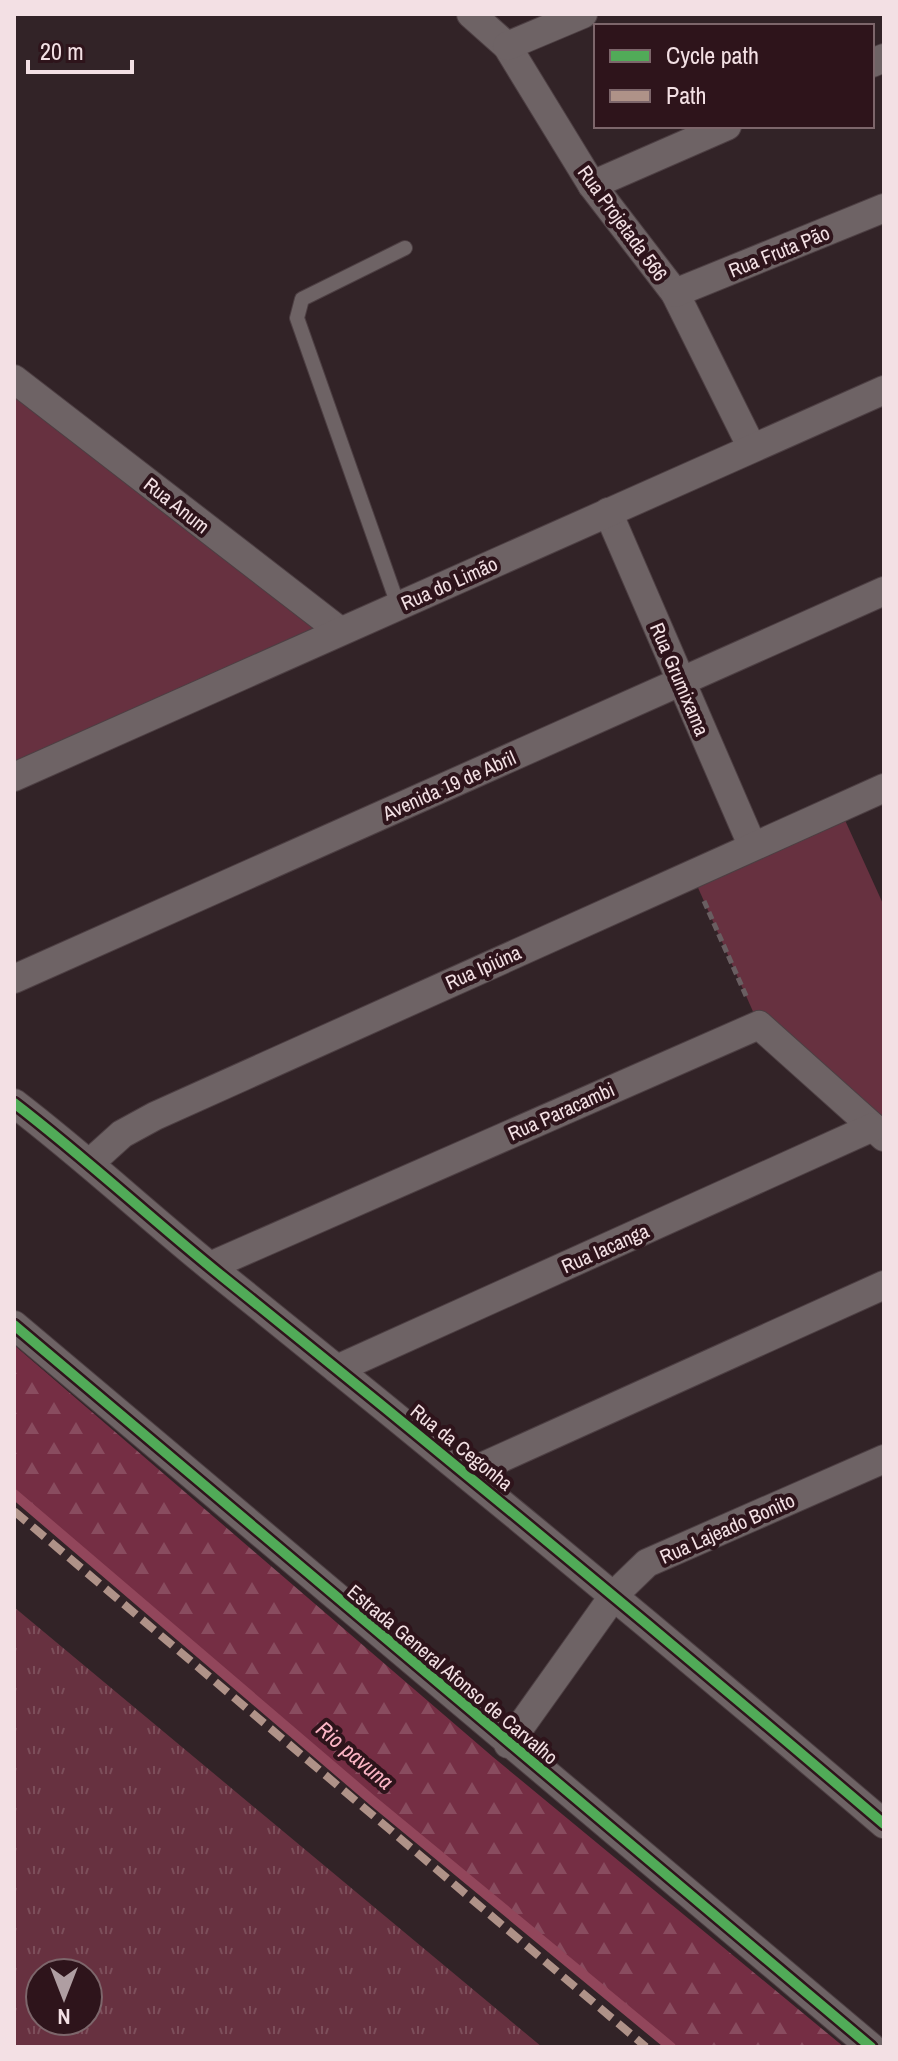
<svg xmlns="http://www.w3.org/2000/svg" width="898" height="2061" font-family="'Archivo Narrow',sans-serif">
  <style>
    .grass { fill: url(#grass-tufts); fill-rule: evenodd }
    .forest { fill: url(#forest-firs) }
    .park { fill: #673140 }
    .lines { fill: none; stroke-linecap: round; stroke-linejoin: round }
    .stream { stroke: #92465b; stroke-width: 10 }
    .service-casing { stroke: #4d3f43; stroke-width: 16 }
    .minor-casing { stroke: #4d3f43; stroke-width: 30 }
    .path { stroke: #695e61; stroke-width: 5; stroke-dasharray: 8 4; stroke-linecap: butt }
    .service { stroke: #6e6365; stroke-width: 14 }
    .minor { stroke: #6e6365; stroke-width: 28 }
    .quiet { stroke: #af9288; stroke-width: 8; stroke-dasharray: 16 8; stroke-linecap: butt }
    .cycleway-casing { stroke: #2e141b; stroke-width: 15 }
    .cycleway { stroke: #51ab58; stroke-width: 10 }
    .labels { text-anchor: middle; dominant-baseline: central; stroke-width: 8; stroke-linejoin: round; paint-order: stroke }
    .street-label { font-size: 20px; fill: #f3e0e4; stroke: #2e141b }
    .water-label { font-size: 22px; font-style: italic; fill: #fcb5c5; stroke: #2e141b }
  </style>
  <defs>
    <pattern id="grass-tufts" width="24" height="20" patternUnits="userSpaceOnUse" patternTransform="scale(2)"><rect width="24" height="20" fill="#673140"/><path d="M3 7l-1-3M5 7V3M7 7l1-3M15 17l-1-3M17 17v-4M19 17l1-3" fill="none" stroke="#7d4f5b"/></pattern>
    <pattern id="forest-firs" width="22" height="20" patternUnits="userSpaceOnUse" patternTransform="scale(2)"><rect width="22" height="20" fill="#752e44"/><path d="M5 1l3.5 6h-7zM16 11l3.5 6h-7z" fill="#894c5f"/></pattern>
  </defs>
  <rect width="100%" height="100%" fill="#322327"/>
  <path class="grass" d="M14,1607L542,2047H14ZM40,1973H88V2021H40Z"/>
  <path class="forest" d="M14,1345L493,1757L844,2047H669L14,1494Z"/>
  <g class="park">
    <path d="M14,390L321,630L14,768Z"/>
    <path d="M839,807L884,906V1134L759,1025L691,872Z"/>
  </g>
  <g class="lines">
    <path class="stream" d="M14,1494L373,1801L671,2047"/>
    <g class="service-casing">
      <path id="service" d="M398,605L297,318L302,299L405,248"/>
    </g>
    <g class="minor-casing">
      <g id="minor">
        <path d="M471,14L507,46L592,185L675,293L752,448"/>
        <path d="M507,46L583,14"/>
        <path d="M872,63L884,58"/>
        <path d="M592,185L727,126"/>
        <path d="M675,293L884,208"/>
        <path d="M14,379L340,631"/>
        <path d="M608,512L752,845"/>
        <path d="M14,777L884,390"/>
        <path d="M14,979L884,591"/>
        <path d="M14,1103C86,1158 152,1220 223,1277C446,1456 666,1638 884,1824"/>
        <path d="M91,1162L122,1134L155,1116L884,788"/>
        <path d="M210,1266L759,1025L884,1137"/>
        <path d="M14,1325L871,2047"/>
        <path d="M337,1369L873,1127"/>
        <path d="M466,1474L884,1285"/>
        <path d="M508,1744L615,1594L647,1563L884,1459"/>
      </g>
    </g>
    <path class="path" d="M704,901L747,998"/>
    <use href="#service" class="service"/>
    <use href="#minor" class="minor"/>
    <path class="quiet" d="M14,1511L646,2047"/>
    <g class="cycleway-casing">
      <g id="cycleway">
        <path d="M14,1103C86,1158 152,1220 223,1277C446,1456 666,1638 884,1824"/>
        <path d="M14,1325L871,2047"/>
      </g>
    </g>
    <use href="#cycleway" class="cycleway"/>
  </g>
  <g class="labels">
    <g class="street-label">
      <text transform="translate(623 223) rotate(54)">Rua Projetada 566</text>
      <text transform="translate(779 251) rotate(-22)">Rua Fruta Pão</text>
      <text transform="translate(177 505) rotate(38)">Rua Anum</text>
      <text transform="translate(449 583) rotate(-24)">Rua do Limão</text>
      <text transform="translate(680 679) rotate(67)">Rua Grumixama</text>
      <text transform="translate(449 785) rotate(-24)">Avenida 19 de Abril</text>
      <text transform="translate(483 967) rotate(-24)">Rua Ipiúna</text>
      <text transform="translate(561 1111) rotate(-24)">Rua Paracambi</text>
      <text transform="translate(605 1248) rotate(-24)">Rua Iacanga</text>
      <text transform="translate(462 1447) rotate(39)">Rua da Cegonha</text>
      <text transform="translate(727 1528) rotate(-24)">Rua Lajeado Bonito</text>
      <text transform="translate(453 1674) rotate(40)">Estrada General Afonso de Carvalho</text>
    </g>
    <g class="water-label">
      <text transform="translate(355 1755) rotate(40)">Rio pavuna</text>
    </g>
  </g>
  <rect width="898" height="2061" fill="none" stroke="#f3e0e4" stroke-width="32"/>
  <rect x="594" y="24" width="280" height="104" fill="#2e141b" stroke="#7d666b" stroke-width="2"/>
  <rect x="610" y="50" width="40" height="12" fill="#51ab58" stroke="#7d666b" stroke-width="2"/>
  <text x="666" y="64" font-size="24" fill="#f3e0e4">Cycle path</text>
  <rect x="610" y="90" width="40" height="12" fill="#af9288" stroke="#7d666b" stroke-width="2"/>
  <text x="666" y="104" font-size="24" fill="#f3e0e4">Path</text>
  <g transform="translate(64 1997) rotate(180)"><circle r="38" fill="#2e141b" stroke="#7d666b" stroke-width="2"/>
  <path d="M0-6L14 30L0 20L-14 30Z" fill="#af9ea2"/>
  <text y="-12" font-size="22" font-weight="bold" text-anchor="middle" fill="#f3e0e4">N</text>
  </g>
  <path d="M28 60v12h104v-12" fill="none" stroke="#f3e0e4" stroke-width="4"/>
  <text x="40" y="60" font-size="24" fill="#f3e0e4" stroke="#2e141b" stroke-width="6" paint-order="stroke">20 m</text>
</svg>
